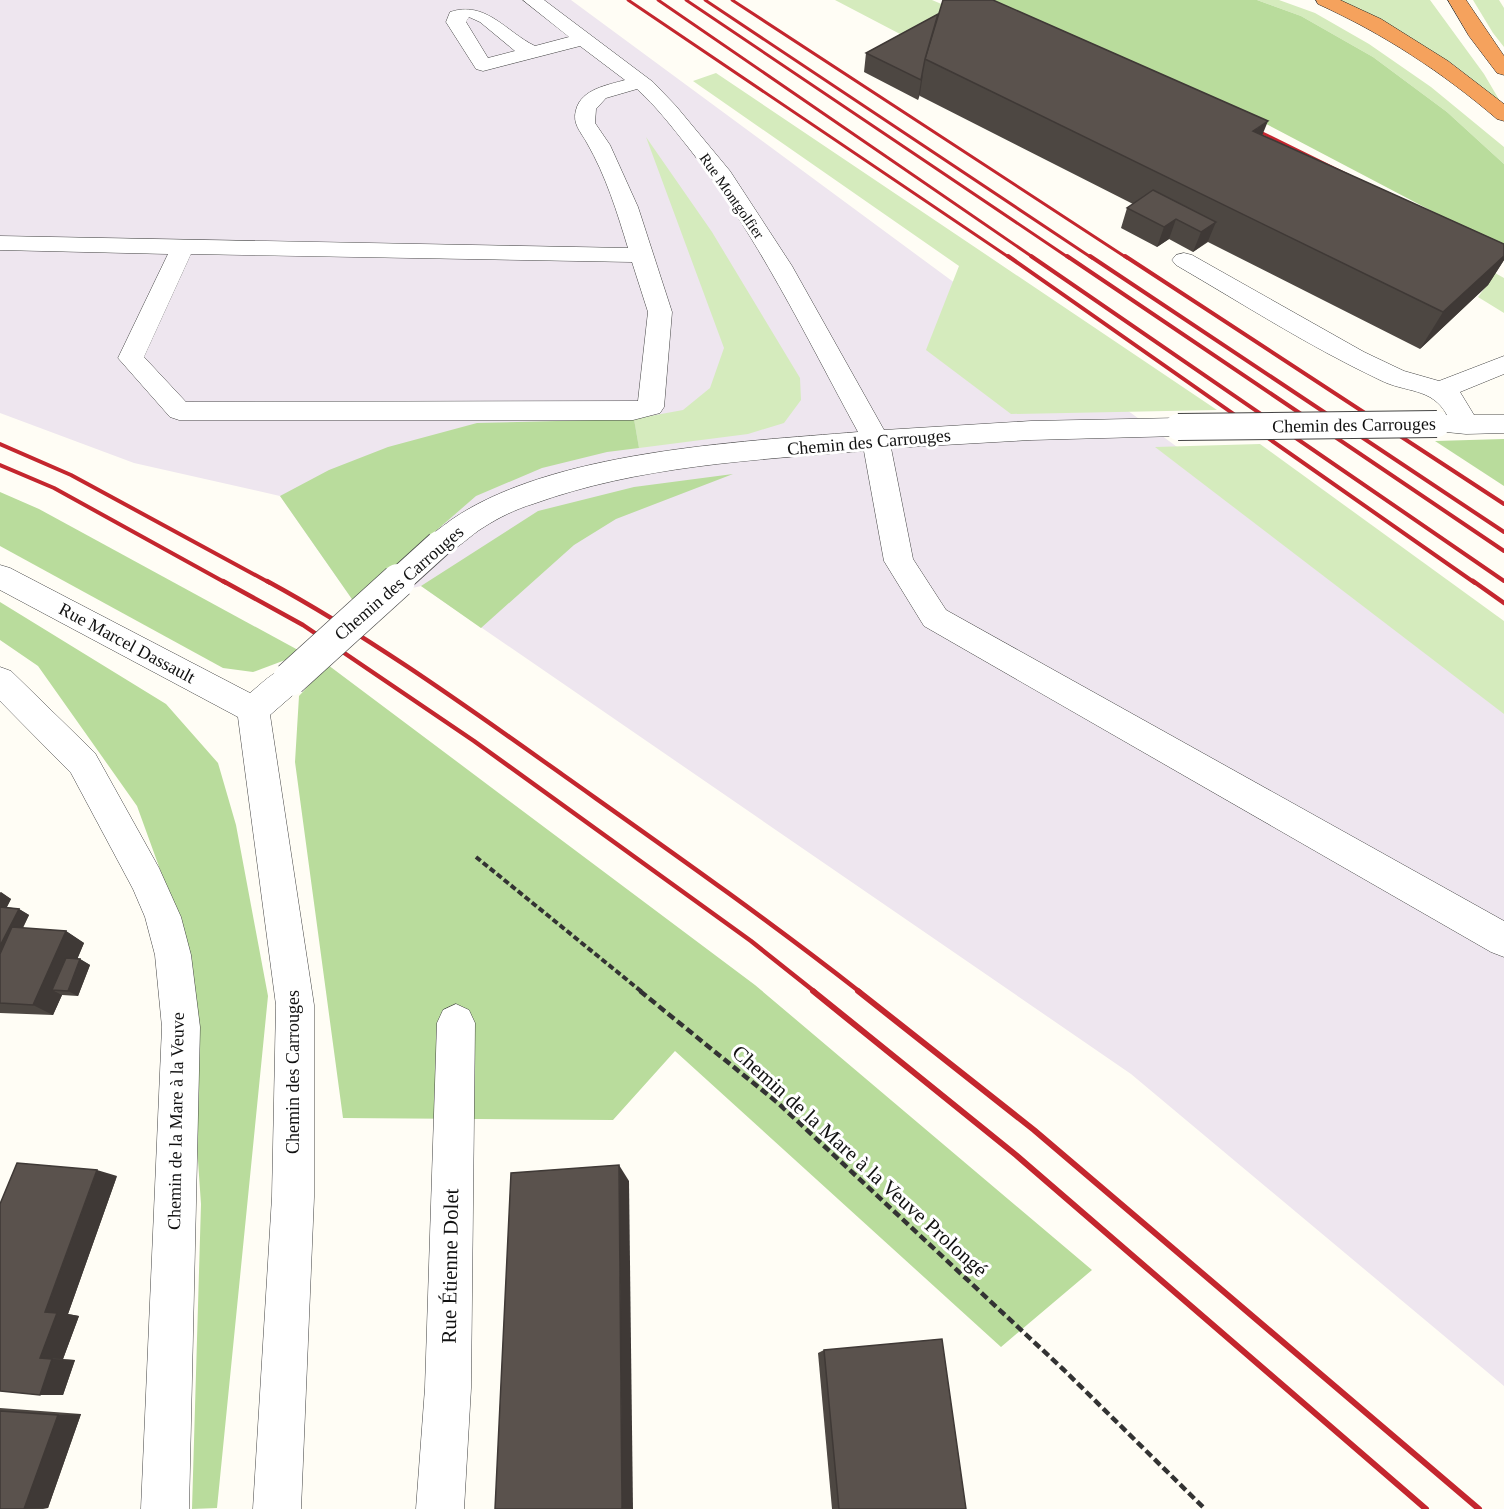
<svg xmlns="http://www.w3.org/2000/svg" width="1504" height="1509" font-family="'Times New Roman',serif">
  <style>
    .industrial { fill: #eee6ef }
    .green { fill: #d5ebbd }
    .forest { fill: #b9dc9c }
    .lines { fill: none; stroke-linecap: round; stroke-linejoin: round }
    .minor-casing { stroke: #444; stroke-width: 1 }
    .highway-casing { stroke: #222; stroke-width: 1 }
    .path-far1 { stroke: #333; stroke-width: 4; stroke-dasharray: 6 3; stroke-linecap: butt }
    .path { stroke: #333; stroke-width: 4.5; stroke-dasharray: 8 4; stroke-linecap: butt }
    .minor { fill: #fff; fill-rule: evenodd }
    .highway { fill: #f5a25d; fill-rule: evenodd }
    .rail-far3 { stroke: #c4262e; stroke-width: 3 }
    .rail-far2 { stroke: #c4262e; stroke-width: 4 }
    .rail-far1 { stroke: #c4262e; stroke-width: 4.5 }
    .rail { stroke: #c4262e; stroke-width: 6 }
    .minor-bridge-far1-casing { stroke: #444; stroke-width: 28; stroke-linecap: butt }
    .minor-bridge-casing { stroke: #444; stroke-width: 35; stroke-linecap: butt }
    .minor-bridge-far1 { stroke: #fff; stroke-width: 26 }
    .minor-bridge { stroke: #fff; stroke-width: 34 }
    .wall { fill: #4d4742 }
    .shaded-wall { fill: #3f3936 }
    .building { fill: #5a524d; stroke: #3f3936; stroke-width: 1.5 }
    .labels { text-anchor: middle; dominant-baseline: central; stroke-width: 6; stroke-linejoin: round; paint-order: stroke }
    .far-street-label { font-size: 15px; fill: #111; stroke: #fff }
    .street-label { font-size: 18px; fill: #111; stroke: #fff }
    .near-street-label { font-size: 21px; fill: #111; stroke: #fff }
  </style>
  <rect width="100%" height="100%" fill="#fffdf5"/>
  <path class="industrial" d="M0,0H571L1504,688V1386L1131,1074L421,586L354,602L280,496L134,463L0,413Z"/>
  <g class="green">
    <path d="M835,0H932L1076,61L1350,192L1504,278V313L1478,297L1487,285L944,17L900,34Z"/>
    <path d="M1257,0H1279L1315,13L1369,44L1431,87L1504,147V164L1447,112L1373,57L1301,16Z"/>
    <path d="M1332,0H1430L1484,74L1504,108L1454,65L1366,14Z"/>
    <path d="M1473,0H1499L1504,8V47L1493,33Z"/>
    <path d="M716,73L1217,410L1011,414L926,350L959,266L693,81Z"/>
    <path d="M646,137L712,232L800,378L801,400L784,423L748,434L639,448L634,419L683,410L710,388L724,348Z"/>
    <path d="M1260,444L1504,621V714L1155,447Z"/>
  </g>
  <g class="forest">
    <path d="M971,0H1257L1301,16L1373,57L1447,112L1504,164V249L1236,108Z"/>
    <path d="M634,419L639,448L607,452L542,468L476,496L354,602L280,496L329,470L388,447L477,423Z"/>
    <path d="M1504,439V486L1435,441Z"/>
    <path d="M733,474L616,519L574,545L481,628L421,586L538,511L634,487Z"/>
    <path d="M0,492L39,509L298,650L288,659L253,672L223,668L0,546Z"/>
    <path d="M0,602L166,704L218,763L236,825L268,996L217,1508L192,1509L201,1204L182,930L137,806L38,666L0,640Z"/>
    <path d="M328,665L755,985L1092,1270L1001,1347L675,1051L613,1120L343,1118L295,762L299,696Z"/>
  </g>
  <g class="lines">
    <g class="minor-casing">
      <g id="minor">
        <path d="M523,0H544L653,82L676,106L730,171L792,266L884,430L1031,421L1178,418L1187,420L1191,427L1187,434L1178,436L1031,440L891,448L913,559L946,610L1504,921V957L1491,952L924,626L884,561L864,451C753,460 638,466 533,504C516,509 498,518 484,527C470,535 457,551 442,554C437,555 433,553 429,552L425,544C431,533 441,528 451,520C551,451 738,442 858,432C805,335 757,234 688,147C672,127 656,106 637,89L606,98L596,109L595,123L610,145L638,207L672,312L664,407L660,413L633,420H179L170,417L118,358L168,254L0,250V236L628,248C617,212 606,176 587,143C581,132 572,124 576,110C581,89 608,85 625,80L580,46L483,71L476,69L446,22L450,12C486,0 506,32 535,46L569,37ZM469,17L480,22L515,51L488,58L466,22ZM191,254L632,262L648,312L638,401L186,402L144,357Z"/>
        <path d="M1184,253L1192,255L1364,352L1404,371L1439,381L1504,356V374L1460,392L1474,415H1504V433L1466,434L1436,431L1432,424L1436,417L1447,415C1432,387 1405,393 1380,380C1310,347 1243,304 1176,265L1172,260L1176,255Z"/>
        <path d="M0,565L10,568L250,693C266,680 280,663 301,670L306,679L301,688L270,715L314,1005V1197L301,1509H253L272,1197L276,1005L238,717L0,590Z"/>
        <path d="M0,667L11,671L95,753L159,868L181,917L191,955L200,1027L189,1509H141L162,1027L155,955L145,917L133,889L71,773L0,701Z"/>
        <path d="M456,1004L469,1010L475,1023L471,1388L464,1509H416L425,1388L437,1023L443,1010Z"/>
      </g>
    </g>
    <g class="highway-casing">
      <g id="highway">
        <path d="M1316,0H1340L1381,19L1448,61L1504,104V121L1497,119C1442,72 1384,34 1318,4Z"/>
        <path d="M1448,0H1466L1504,56V75L1497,73L1469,36Z"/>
      </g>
    </g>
    <path class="path-far1" d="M476,857L642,992"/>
    <path class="path" d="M640,991L778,1103L1064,1370L1205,1509"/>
    <use href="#minor" class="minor"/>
    <use href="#highway" class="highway"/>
    <g class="rail-far3">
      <path d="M628,0L1010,258"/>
      <path d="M658,0L1034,258"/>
      <path d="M686,0L1069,258"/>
      <path d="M705,0L1092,258"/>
      <path d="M732,0L1127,258"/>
      <path d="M1248,126L1348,175"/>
    </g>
    <g class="rail-far2">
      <path d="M1008,256L1475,583"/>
      <path d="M1031,256L1504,581"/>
      <path d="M1067,256L1504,551"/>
      <path d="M1090,256L1504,532"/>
      <path d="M1125,256L1504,504"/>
      <path d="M0,444L71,475L270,583"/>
      <path d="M0,465L54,488L226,583"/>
    </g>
    <g class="rail-far1">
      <path d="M223,581L303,625L474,741L751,941L815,992"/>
      <path d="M267,581C370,637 467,707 563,775C663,846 763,916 860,992"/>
      <path d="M1473,581L1504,603"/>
    </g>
    <g class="rail">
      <path d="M813,991L1016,1155L1426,1509"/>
      <path d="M858,991L1034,1130L1479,1509"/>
    </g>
    <g class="minor-bridge-far1-casing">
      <g id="minor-bridge-far1">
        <path d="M1178,427L1437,424"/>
        <path d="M396,583L439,544"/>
      </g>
    </g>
    <g class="minor-bridge-casing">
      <path id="minor-bridge" d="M290,679L398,581"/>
    </g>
    <use href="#minor-bridge-far1" class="minor-bridge-far1"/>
    <use href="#minor-bridge" class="minor-bridge"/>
  </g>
  <g class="wall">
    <path d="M938,14L1262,135L1504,244V260L1488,285L1420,349L1208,242L1193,252L1169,239L1157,247L1121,228L1127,208L1133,204L920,96V94L918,100L864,72L866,53Z"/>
    <path d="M0,892L11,899L7,907L19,909L29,915L23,928L66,931L84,943L77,959H80L90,965L78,996L62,995L53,1015L0,1013Z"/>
    <path d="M117,1176L68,1314L79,1316L63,1359L75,1360L63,1395L0,1391Z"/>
    <path d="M824,1350L966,1509H832L818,1353Z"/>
    <path d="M0,1408L81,1414L48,1508L43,1509H0Z"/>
  </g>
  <g class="shaded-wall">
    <path d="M923,74L920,94L918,100L921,80Z"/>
    <path d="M1268,121L1253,158V131Z"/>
    <path d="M1176,219L1169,239L1157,247L1164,227Z"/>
    <path d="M1216,222L1208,241L1193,252L1201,232Z"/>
    <path d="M1504,256V260L1488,285L1420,349L1443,312Z"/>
    <path d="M1,892L11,899L4,912L0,910V894Z"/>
    <path d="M19,909L29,915L9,954L0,961V946Z"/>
    <path d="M66,931L84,943L64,991L52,990L62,995L53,1015L33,1005Z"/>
    <path d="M80,959L90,965L78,996L68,991Z"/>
    <path d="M619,1165L629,1181L633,1509H622Z"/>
    <path d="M97,1170L117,1176L68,1314L79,1316L63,1359L40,1358L45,1312Z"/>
    <path d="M52,1359L75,1360L63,1395H40Z"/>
    <path d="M81,1414L48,1508L24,1509L58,1415Z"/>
  </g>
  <g class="building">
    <path d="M943,0H993L1268,121L1253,131L1504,244V256L1443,312L925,59Z"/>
    <path d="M938,14L925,59L921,80L866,53Z"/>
    <path d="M1153,190L1216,222L1201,232L1176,219L1164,227L1127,208Z"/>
    <path d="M0,907L19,909L0,946Z"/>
    <path d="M12,927L66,931L33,1005L0,1003V954Z"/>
    <path d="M66,958L80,959L68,991L52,990Z"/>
    <path d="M17,1163L97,1170L45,1312L57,1313L40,1358L52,1359L40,1395L0,1391V1204Z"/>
    <path d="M619,1165L622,1509H495L511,1173Z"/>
    <path d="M942,1339L966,1509H839L824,1350Z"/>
    <path d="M0,1411L58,1415L24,1509H0Z"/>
  </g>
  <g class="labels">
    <g class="far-street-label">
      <text transform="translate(732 196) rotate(55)">Rue Montgolfier</text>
    </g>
    <g class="street-label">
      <text transform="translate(1354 425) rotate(-1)">Chemin des Carrouges</text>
      <text transform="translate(869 442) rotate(-5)">Chemin des Carrouges</text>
      <text transform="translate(399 583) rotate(-41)">Chemin des Carrouges</text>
      <text transform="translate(127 643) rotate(28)">Rue Marcel Dassault</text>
      <text transform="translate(293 1072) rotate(-90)">Chemin des Carrouges</text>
      <text transform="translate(176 1121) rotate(-89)">Chemin de la Mare à la Veuve</text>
    </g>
    <g class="near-street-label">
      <text transform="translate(860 1161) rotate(42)">Chemin de la Mare à la Veuve Prolongé</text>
      <text transform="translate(450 1266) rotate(-89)">Rue Étienne Dolet</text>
    </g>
  </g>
</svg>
